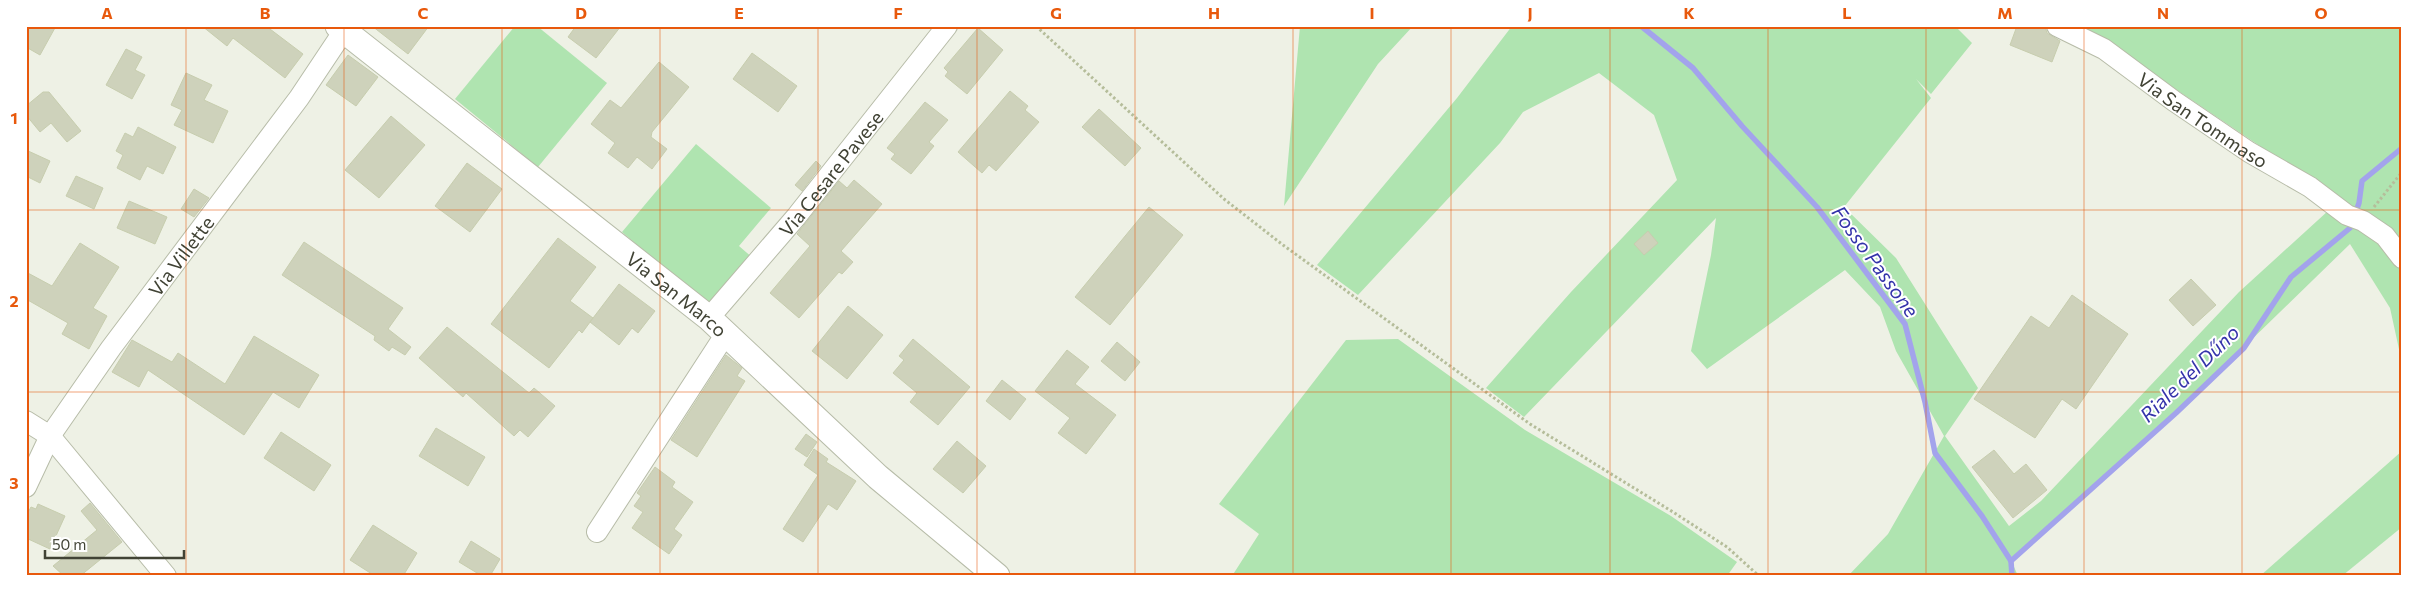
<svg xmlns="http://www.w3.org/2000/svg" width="2428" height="602" font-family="Commissioner,sans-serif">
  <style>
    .green { fill: #afe4b0 }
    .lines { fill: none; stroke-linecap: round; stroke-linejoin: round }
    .stream { stroke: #a3a3ec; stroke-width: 5.5 }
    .building { fill: #ced2bb; stroke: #c7cdae }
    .minor-casing { stroke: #b7bca8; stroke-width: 22 }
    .tertiary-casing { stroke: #b7bca8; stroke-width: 27 }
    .path { stroke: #b5bd9a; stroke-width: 3; stroke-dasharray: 2.5 2.5; stroke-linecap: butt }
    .minor { stroke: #fff; stroke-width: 20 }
    .tertiary { stroke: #fff; stroke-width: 25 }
    .grid { fill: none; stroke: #e8590c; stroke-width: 1; stroke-opacity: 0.55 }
    .labels { text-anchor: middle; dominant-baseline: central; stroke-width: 4; stroke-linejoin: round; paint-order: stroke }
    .street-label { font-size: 19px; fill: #414335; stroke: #fff }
    .water-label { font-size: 20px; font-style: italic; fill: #3433aa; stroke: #fff }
    .neatline { fill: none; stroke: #e8590c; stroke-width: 2 }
    .grid-label { font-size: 16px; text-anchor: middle; font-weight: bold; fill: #e8590c }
  </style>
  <rect width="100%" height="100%" fill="#eef1e5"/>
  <g class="green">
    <path d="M515,26H537L607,83L538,167L455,99Z"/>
    <path d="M1300,26H1413L1378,64L1284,206Z"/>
    <path d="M1512,26H1955L1972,43L1931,94L1916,79L1931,98L1844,207L1896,258L1978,388L1945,436L2009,526L2041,501L2239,292L2340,200L2101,39L2066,26H2402V363L2390,308L2350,244L2176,413L2011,560L2018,576H1848L1888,534L1944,436L1896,351L1880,307L1845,270L1707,369L1691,351L1711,255L1716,218L1524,417L1486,388L1571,292L1677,180L1654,115L1599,73L1523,112L1500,143L1358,295L1317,265L1457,98Z"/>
    <path d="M696,144L771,208L739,246L754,259L712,309L622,232Z"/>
    <path d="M1398,339L1525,430L1671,516L1737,562L1727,576H1232L1259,534L1219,504L1346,340Z"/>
    <path d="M2402,451V527L2342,576H2260Z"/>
  </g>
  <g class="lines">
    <g class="stream">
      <path d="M1641,26L1693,68L1742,126L1817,207L1905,324L1925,402L1935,453L1982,516L2011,561L2012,576"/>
      <path d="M2011,561L2176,413L2244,348L2291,277L2350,228L2359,203L2362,181L2402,148"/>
    </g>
  </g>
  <g class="building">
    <path d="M26,26H56L40,55L26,47Z"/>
    <path d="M202,26H266L303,54L285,78L233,38L227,46Z"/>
    <path d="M372,26H429L408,54Z"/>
    <path d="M576,26H621L596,58L568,37Z"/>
    <path d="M2017,26H2045L2047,33L2060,41L2052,62L2010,45Z"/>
    <path d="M978,28L1003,50L967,94L945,76L948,72L944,68Z"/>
    <path d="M126,49L142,57L135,70L145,75L132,99L106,85Z"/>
    <path d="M752,53L797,86L778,112L733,79Z"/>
    <path d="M348,55L378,77L356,106L326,85Z"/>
    <path d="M659,62L689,87L652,132L651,137L667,149L652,169L637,157L628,168L608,153L615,143L591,124L610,100L621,108Z"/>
    <path d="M186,73L212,85L204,100L228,111L213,143L174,125L182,110L171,105Z"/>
    <path d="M1010,91L1028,106L1025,110L1039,122L996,171L989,165L982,173L958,152Z"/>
    <path d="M43,92H49L81,131L67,142L51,123L40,132L26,115V106Z"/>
    <path d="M925,102L948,120L929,142L934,146L911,174L891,159L895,154L887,148Z"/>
    <path d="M1099,109L1141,148L1125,166L1082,127Z"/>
    <path d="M391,116L425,145L379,198L345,170Z"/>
    <path d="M138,127L176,147L163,174L147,166L140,180L117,168L123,155L116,151L125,133L133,137Z"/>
    <path d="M26,150L50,161L40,183L26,176Z"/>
    <path d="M816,161L821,166L802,191L795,185Z"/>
    <path d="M467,163L502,189L470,232L435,206Z"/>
    <path d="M76,176L103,188L94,209L66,196Z"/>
    <path d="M854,180L882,204L841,251L853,262L842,274L839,272L799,318L770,293L810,246L797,234L839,181L847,188Z"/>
    <path d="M194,189L209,198L194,217L181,209Z"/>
    <path d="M129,201L167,217L155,244L117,228Z"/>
    <path d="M1149,207L1183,235L1110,325L1075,297Z"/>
    <path d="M1648,231L1658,243L1644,255L1634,244Z"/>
    <path d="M558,238L596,267L570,301L593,318L582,333L579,330L549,368L491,324Z"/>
    <path d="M304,242L403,308L388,329L411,347L405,355L392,347L389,351L374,340L375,336L282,275Z"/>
    <path d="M80,243L119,267L93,308L107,316L89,349L62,334L68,323L26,299V272L52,286Z"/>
    <path d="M2191,279L2216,305L2193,326L2169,300Z"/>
    <path d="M619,284L655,311L638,333L632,328L619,345L590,322Z"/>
    <path d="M2072,295L2128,334L2076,409L2062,399L2035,438L1974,399L2031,316L2049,328Z"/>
    <path d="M848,306L883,335L847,379L812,351Z"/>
    <path d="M447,327L529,393L534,388L555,406L528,437L520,430L514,436L466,393L463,397L419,358Z"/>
    <path d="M254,336L319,375L299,408L273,392L244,435L148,370L139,387L112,372L132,340L172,362L178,353L225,384Z"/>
    <path d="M913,339L970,387L938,425L910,402L917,393L893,373L904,360L899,356Z"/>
    <path d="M1117,342L1140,362L1125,381L1101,361Z"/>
    <path d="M1067,350L1089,367L1075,384L1116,415L1086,454L1058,433L1070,418L1035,391Z"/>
    <path d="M726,355L742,368L737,376L745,381L697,457L671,440Z"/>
    <path d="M1002,380L1026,399L1010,420L986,401Z"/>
    <path d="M436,428L485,457L468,486L419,456Z"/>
    <path d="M281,432L331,465L314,491L264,458Z"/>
    <path d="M806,434L817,442L807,457L795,449Z"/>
    <path d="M957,441L986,466L963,493L933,469Z"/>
    <path d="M814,449L828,459L826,462L856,481L837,510L828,504L803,542L783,529L818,475L804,465Z"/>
    <path d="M1994,450L2014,474L2026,464L2047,490L2013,518L1972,467Z"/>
    <path d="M655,467L675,482L672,487L693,502L674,529L682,535L669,554L632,528L643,512L634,506L641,496L637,493Z"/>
    <path d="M90,503L122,542L80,576H64L53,566L97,530L81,511Z"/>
    <path d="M38,504L65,516L50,549L26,538V516L31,507L36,509Z"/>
    <path d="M373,525L417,553L403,576H375L350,560Z"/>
    <path d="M471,541L500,559L490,576H482L459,562Z"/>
  </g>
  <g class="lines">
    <g class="minor-casing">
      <g id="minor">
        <path id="s1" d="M2057,26L2104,49L2174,101L2249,152L2310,187L2347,215L2363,221L2385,236L2402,258"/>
        <path id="s2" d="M709,318L796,217L947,26"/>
        <path d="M26,421L50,436L166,576"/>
        <path id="s3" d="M26,487L50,436L111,348L299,98L347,26"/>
        <path d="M597,532L725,335"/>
      </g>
    </g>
    <g class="tertiary-casing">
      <g id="tertiary">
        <path id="s4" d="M338,26L709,318L878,477L997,576"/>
      </g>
    </g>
    <g class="path">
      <path d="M1036,26L1224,199L1283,245L1530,424L1673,512L1727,547L1759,576"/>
      <path d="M2374,207L2402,172"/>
    </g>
    <use href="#minor" class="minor"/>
    <use href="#tertiary" class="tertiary"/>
  </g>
  <path class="grid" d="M186,26V576M344,26V576M502,26V576M660,26V576M818,26V576M977,26V576M1135,26V576M1293,26V576M1451,26V576M1610,26V576M1768,26V576M1926,26V576M2084,26V576M2242,26V576M26,210H2402M26,392H2402"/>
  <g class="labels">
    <g class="street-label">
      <text stroke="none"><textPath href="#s1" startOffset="174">Via San Tommaso</textPath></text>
      <text stroke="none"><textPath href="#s2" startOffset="189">Via Cesare Pavese</textPath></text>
      <text stroke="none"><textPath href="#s3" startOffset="279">Via Villette</textPath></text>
      <text stroke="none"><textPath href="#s4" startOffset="432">Via San Marco</textPath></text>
    </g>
    <g class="water-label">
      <text transform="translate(1876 261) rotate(54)">Fosso Passone</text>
      <text transform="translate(2189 373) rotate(-44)">Riale del Dűno</text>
    </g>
  </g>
  <rect width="2428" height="602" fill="none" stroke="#ffffff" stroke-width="55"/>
  <path d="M45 550v8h139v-8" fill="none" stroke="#414335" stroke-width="2.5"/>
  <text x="52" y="550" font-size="15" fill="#414335" stroke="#ffffff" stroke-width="4" paint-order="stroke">50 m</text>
  <rect x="28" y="28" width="2372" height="546" class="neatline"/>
  <g class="grid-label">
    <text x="107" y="19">A</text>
    <text x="265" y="19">B</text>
    <text x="423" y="19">C</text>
    <text x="581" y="19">D</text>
    <text x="739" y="19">E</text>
    <text x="898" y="19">F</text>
    <text x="1056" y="19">G</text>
    <text x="1214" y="19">H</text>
    <text x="1372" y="19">I</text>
    <text x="1530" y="19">J</text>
    <text x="1689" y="19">K</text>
    <text x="1847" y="19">L</text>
    <text x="2005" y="19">M</text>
    <text x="2163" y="19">N</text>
    <text x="2321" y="19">O</text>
    <text x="14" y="124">1</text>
    <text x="14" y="307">2</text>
    <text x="14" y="489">3</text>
  </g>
</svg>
